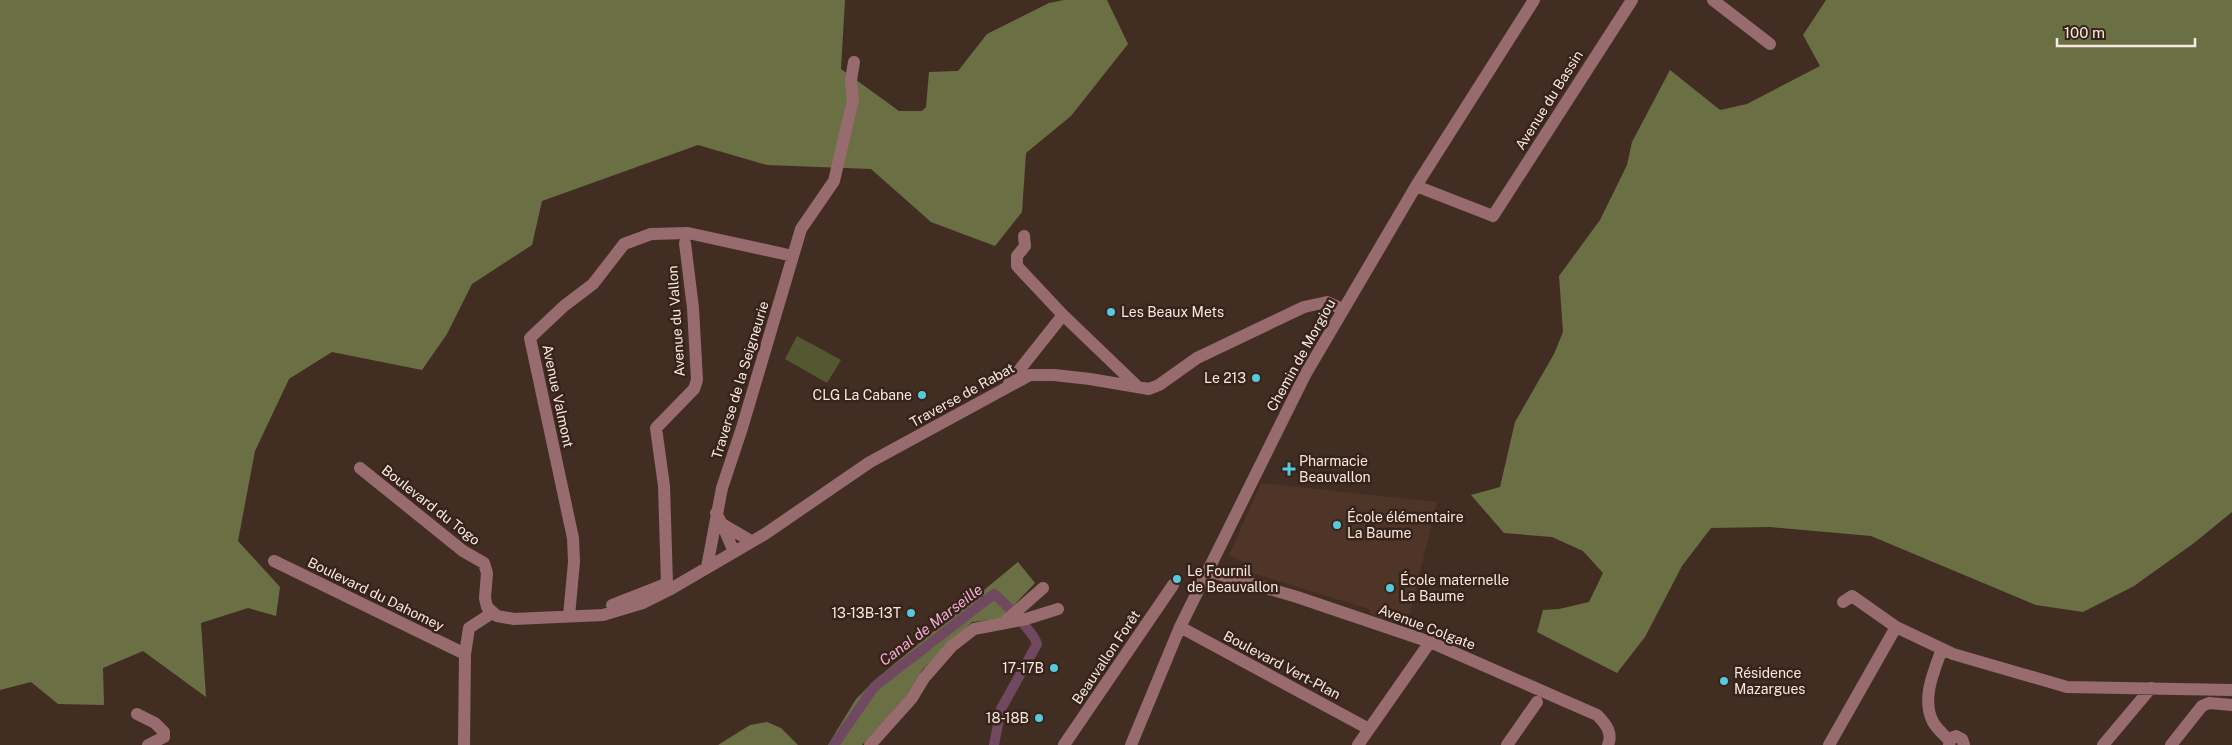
<svg xmlns="http://www.w3.org/2000/svg" width="2232" height="745" font-family="'Public Sans',sans-serif">
<rect width="100%" height="100%" fill="#422d23"/>
<path fill="#4f3527" d="M1261,483L1437,502L1407,626L1370,614L1369,609L1242,570L1244,563L1229,555Z"/>
<path fill="#545830" d="M797,336L841,360L827,383L785,359Z"/>
<path fill="#6b7044" d="M0,0H845L841,69L899,111H922L926,107L929,72L958,71L987,34L1049,3L1064,0H1107L1128,44L1071,116L1026,153L1022,212L995,246L931,222L871,169L767,165L698,145L542,201L532,245L472,284L447,334L422,370L332,352L289,379L255,451L238,541L280,587L276,616L248,608L201,623L206,697L143,651L103,668L104,705L58,704L31,682L0,690Z
M1826,0H2232V512L2194,543L2134,586L2083,612L2036,605L1871,536L1770,527L1711,528L1682,566L1645,637L1617,673L1537,632L1543,610L1559,609L1589,602L1603,573L1583,551L1552,537L1504,533L1471,495L1500,487L1515,422L1554,354L1563,332L1559,276L1600,220L1627,165L1632,142L1670,70L1720,110L1747,104L1820,66L1803,35Z
M1018,562L1035,583L1001,619L972,622L922,670L907,695L862,745H828L856,699L876,679Z
M767,722L781,728L798,745H718L750,725Z"/>
<g fill="none" stroke-linecap="round" stroke-linejoin="round">
<path stroke="#704860" stroke-width="10" d="M834,745L874,687L994,594C1003,601 1035,634 1037,644L1001,709L994,745"/>
<path stroke="#986c6e" stroke-width="12" d="M1713,0L1770,44
M1416,186L1493,216L1632,0
M1024,236L1025,246L1017,256V266L1063,315L1138,387
M1009,383L1063,315
M360,468L463,551L484,563L487,573L485,598L487,607L497,616L514,619L603,615L643,603L669,590L765,534L870,462L1030,375H1054L1090,379L1149,389L1159,385L1197,358L1304,307L1327,302L1342,309
M716,513L722,524L751,541
M722,524L734,552
M274,561L465,654
M707,567L722,488L742,428L801,229L834,181L853,100L851,80L854,62
M1208,571L1297,597L1430,642L1597,715C1606,724 1613,733 1608,745
M669,590L667,584L664,486L656,428L694,389L697,380L693,308L685,243
M1843,602L1852,596L1896,627L1953,654L2067,687L2232,690
M612,605L663,585
M569,616L574,562L573,538L530,338L564,306L593,284L624,244L651,234L688,233L793,256
M1002,624L1043,588
M1180,627L1369,729
M1942,649C1934,671 1921,699 1933,722C1937,729 1944,735 1949,740
M137,714L155,723L164,732V737L148,745
M464,745L465,654L469,628L492,613
M870,745L912,698L924,678L952,646L974,629L1026,619L1058,609
M1064,745L1173,585
M1131,745L1180,627L1305,375L1416,186L1534,0
M1358,745L1430,642
M1507,745L1537,702
M1829,745L1896,627
M1949,745L1951,738L1956,736L1962,739L1964,745
M2103,745L2151,688
M2171,745L2202,706L2209,703L2232,705"/>
</g>
<g fill="#55cadf" stroke="#372319" stroke-width="2">
<circle cx="1111" cy="312" r="5"/>
<circle cx="1256" cy="378" r="5"/>
<circle cx="922" cy="395" r="5"/>
<path d="M1286.5 461.5h5v5h5v5h-5v5h-5v-5h-5v-5h5z"/>
<circle cx="1337" cy="525" r="5"/>
<circle cx="1177" cy="579" r="5"/>
<circle cx="1390" cy="588" r="5"/>
<circle cx="911" cy="613" r="5"/>
<circle cx="1054" cy="668" r="5"/>
<circle cx="1724" cy="681" r="5"/>
<circle cx="1039" cy="718" r="5"/>
</g>
<g text-anchor="middle" stroke-width="5" stroke-linejoin="round" paint-order="stroke">
<g font-size="14" fill="#f7e9e2" stroke="#372319">
<text transform="translate(1549 100) rotate(-58)" y="5">Avenue du Bassin</text>
<text transform="translate(676 321) rotate(-94)" y="5">Avenue du Vallon</text>
<text transform="translate(1301 355) rotate(-61)" y="5">Chemin de Morgiou</text>
<text transform="translate(740 380) rotate(-73)" y="5">Traverse de la Seigneurie</text>
<text transform="translate(962 395) rotate(-29)" y="5">Traverse de Rabat</text>
<text transform="translate(558 396) rotate(78)" y="5">Avenue Valmont</text>
<text transform="translate(431 505) rotate(38)" y="5">Boulevard du Togo</text>
<text transform="translate(376 594) rotate(26)" y="5">Boulevard du Dahomey</text>
<text transform="translate(1427 627) rotate(21)" y="5">Avenue Colgate</text>
<text transform="translate(1106 657) rotate(-56)" y="5">Beauvallon Forêt</text>
<text transform="translate(1282 665) rotate(28)" y="5">Boulevard Vert-Plan</text>
</g>
<g font-size="14" fill="#f7e9e2" stroke="#372319" text-anchor="start">
<text x="1121" y="317">Les Beaux Mets</text>
<text x="1246" y="383" text-anchor="end">Le 213</text>
<text x="912" y="400" text-anchor="end">CLG La Cabane</text>
<text x="1299" y="466">Pharmacie<tspan x="1299" dy="16">Beauvallon</tspan></text>
<text x="1347" y="522">École élémentaire<tspan x="1347" dy="16">La Baume</tspan></text>
<text x="1187" y="576">Le Fournil<tspan x="1187" dy="16">de Beauvallon</tspan></text>
<text x="1400" y="585">École maternelle<tspan x="1400" dy="16">La Baume</tspan></text>
<text x="901" y="618" text-anchor="end">13-13B-13T</text>
<text x="1044" y="673" text-anchor="end">17-17B</text>
<text x="1734" y="678">Résidence<tspan x="1734" dy="16">Mazargues</tspan></text>
<text x="1029" y="723" text-anchor="end">18-18B</text>
</g>
<g font-size="15" font-style="italic" fill="#f4afd7" stroke="#372319">
<text transform="translate(931 625) rotate(-37)" y="5">Canal de Marseille</text>
</g>
</g>
<path d="M2057 38v8h138v-8" fill="none" stroke="#f7e9e2" stroke-width="2.5"/>
<text x="2064" y="38" font-size="15" fill="#f7e9e2" stroke="#372319" stroke-width="4" paint-order="stroke">100 m</text>
</svg>
